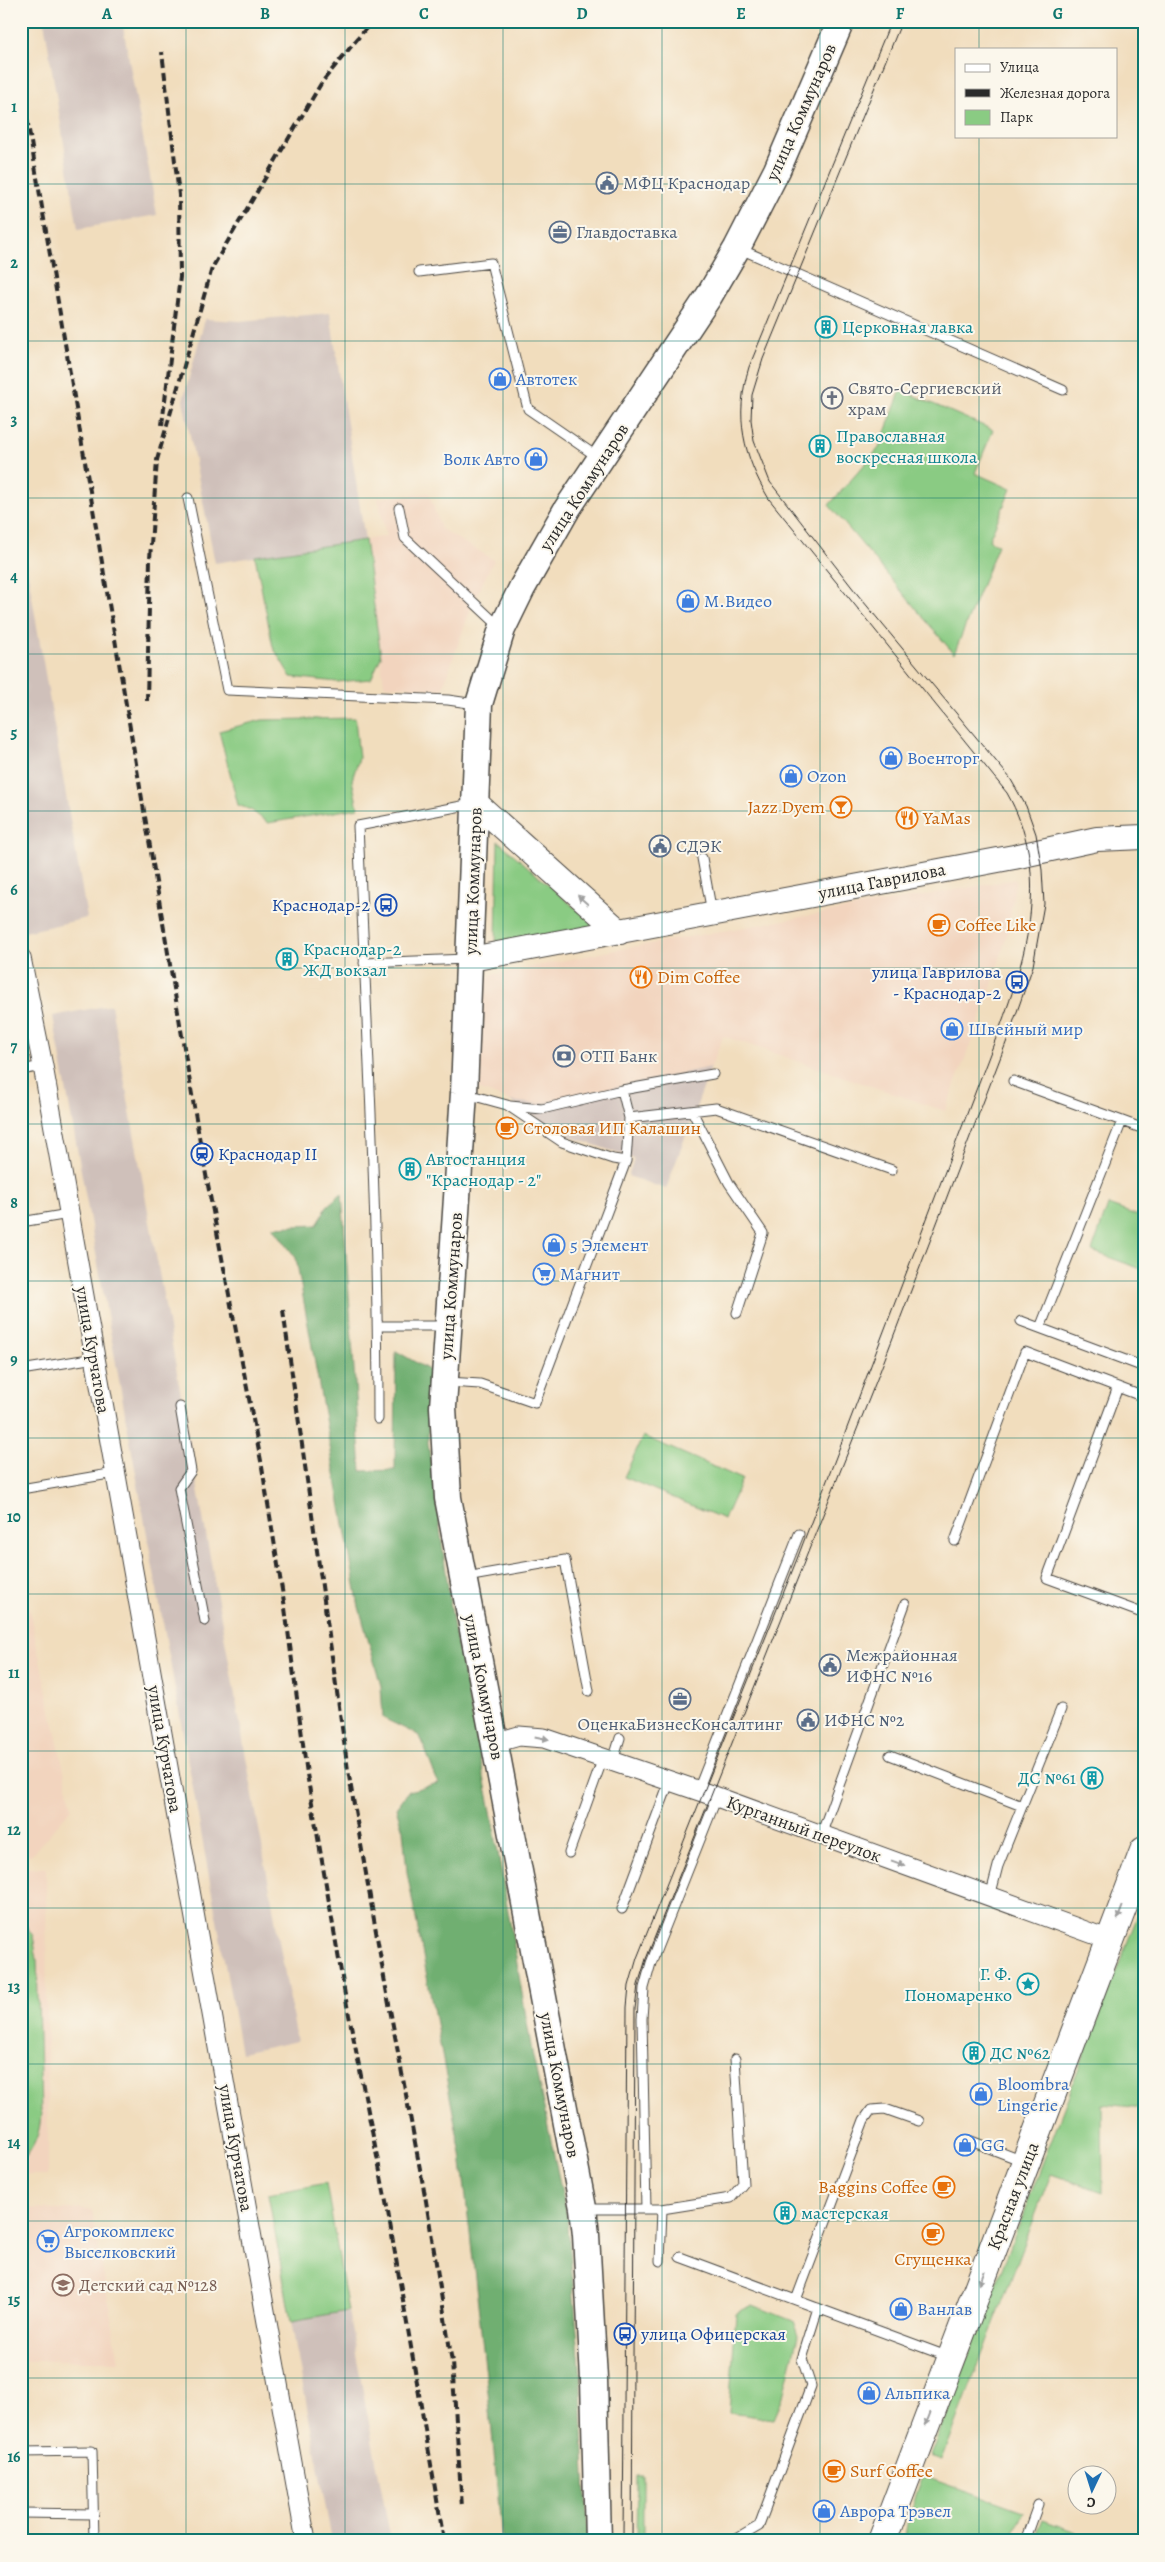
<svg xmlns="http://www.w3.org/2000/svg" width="1165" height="2562" font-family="Alegreya,serif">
<rect width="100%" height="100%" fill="#fbf7ec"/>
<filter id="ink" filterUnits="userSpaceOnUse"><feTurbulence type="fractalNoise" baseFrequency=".02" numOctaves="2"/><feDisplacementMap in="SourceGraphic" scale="10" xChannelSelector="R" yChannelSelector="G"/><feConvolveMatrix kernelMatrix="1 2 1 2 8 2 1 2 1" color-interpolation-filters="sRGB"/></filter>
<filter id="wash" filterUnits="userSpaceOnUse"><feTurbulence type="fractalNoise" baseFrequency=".0096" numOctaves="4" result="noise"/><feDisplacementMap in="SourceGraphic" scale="20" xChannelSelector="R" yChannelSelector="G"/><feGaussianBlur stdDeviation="1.12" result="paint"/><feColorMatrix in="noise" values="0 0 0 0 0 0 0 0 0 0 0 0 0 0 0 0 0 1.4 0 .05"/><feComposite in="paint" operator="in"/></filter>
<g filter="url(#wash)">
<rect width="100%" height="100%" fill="#f1ddbd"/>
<path fill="#f2d4be" d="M429,493L441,529L494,560L473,602L442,690L384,685L365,540L386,536L378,498Z
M1016,879L1007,935L990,992L945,1111L723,1036L711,1067L538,1104L510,1101L478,1089L482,982L491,975L616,950Z
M25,1590L72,1808L31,1855H21V1591Z
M21,1868H46L48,2175H24V2208L92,2210L119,2361H21Z"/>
<path fill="#cfc0ba" d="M44,21H122L157,215L78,229Z
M330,313L365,540L215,563L183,400L205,319L240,321Z
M21,533L87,918L21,933Z
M111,1005L297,2041L241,2053L53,1016Z
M711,1067L666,1189L628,1176L634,1159L561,1133L510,1101L538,1104Z
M348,2311L391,2541H332L291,2321Z"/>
<path fill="#8acb83" stroke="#5a7b57" d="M901,390L993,430L975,473L1011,489L989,540L998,545L954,654L829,505L879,448Z
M365,540L381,657L371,679L337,682L291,677L273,647L255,556Z
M355,718L359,758L352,780L358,808L268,823L251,810L238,805L219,731L262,720Z
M498,841L597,927L496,943Z
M1108,1205L1144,1218V1270L1092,1251Z
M643,1436L742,1479L724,1519L624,1477Z
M1144,1899V2108L1102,2104L1103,2192L1051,2174L942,2460L930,2456Z
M21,1918L33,1936L37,1959L41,2113C40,2133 35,2148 21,2162Z
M326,2183L348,2311L291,2321L268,2194Z
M753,2305L793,2321L798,2336L782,2400L774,2419L729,2413L736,2313Z
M637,2476H643V2541H636Z
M923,2476L1023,2512L1011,2541H904L908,2519Z
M1043,2520L1101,2541H1034Z"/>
<path fill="#6faf71" stroke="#4d6d4e" d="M342,1193L361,1471L395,1470L396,1351L429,1370L428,1443L454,1629L491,1811L532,2052L567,2216L580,2366L588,2541H502L490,2410L461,2154L407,1872L403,1830L396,1808L409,1791L438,1783L420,1736L383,1718L381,1686L359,1607L296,1258L273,1227L317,1225L327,1206Z"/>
</g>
<g filter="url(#ink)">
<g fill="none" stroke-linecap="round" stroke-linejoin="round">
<g stroke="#494641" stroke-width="11">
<path id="service" d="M740,249L1063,390
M419,272L491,263L528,409L599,458
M188,498L227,690L448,700L476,704
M399,508L405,538L501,628
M702,858L712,913
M364,963L467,959
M21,1070L43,1066
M1013,1081L1144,1129
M622,1090L629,1118L626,1161
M510,1106L542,1109L622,1090L713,1074
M692,1111L729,1183L763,1233L737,1313
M629,1118L716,1108L892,1170
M21,1222L69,1214
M1021,1321L1144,1367
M378,1326H445
M1040,1328L1122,1121
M21,1370L95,1358
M448,1382L480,1384L535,1403L626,1161L613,1159L562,1142L507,1105L467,1094
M1118,1387L1047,1578L1142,1613L1144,1608
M180,1407L191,1471L179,1488L205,1621
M378,1419C378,1221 367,1023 358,826L472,804
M21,1489L115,1473
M955,1541L1025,1352L1144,1397
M466,1577L565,1560L589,1691
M890,1755L1022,1806
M613,1761L620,1738
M698,1790L799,1534
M821,1835L905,1604
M569,1853L603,1758
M990,1897L998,1866L1061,1709
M622,1909L670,1780
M971,2141L1023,2161
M586,2209H662L660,2261
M646,2209L642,2019L644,1988L651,1963L717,1797
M662,2209L731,2198L743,2184L735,2059
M680,2257L949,2357
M796,2300L864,2120L871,2110L885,2109L919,2121
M21,2452L92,2451L94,2541
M21,2513L94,2514
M735,2540L759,2526L811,2386L802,2359L818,2308
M1025,2541L1038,2505"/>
</g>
<g stroke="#494641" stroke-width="21">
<path id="minor" d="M21,958L43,1066L306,2541
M494,1743L519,1736L544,1738L717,1797L1110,1940"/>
</g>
<g stroke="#494641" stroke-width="26">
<path id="tertiary" d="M476,803L620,932
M471,959L1014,857L1097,839L1144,837"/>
</g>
<g stroke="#494641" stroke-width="29">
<path id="secondary" d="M598,2541L594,2379L586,2235L583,2208L448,1498L443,1407L464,1093L479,704L502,629L522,588L567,509L709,296L737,248L777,170L841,21"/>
</g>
<g stroke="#494641" stroke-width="30">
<path id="primary" d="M882,2541L1144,1851"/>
</g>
<use href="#service" stroke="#fff" stroke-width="9"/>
<use href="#minor" stroke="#fff" stroke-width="19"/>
<use href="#tertiary" stroke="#fff" stroke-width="24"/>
<use href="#secondary" stroke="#fff" stroke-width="26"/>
<use href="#primary" stroke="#fff" stroke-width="28"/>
<path stroke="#2b2b2b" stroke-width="1" d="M623,2541L627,2007L629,1986L637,1958L797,1559L999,1030C1028,953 1051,871 1007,793L769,499C743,455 734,417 749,367L891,21
M632,2541L635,2009L638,1985L646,1959L879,1374L1006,1043L1033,966L1044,904L1042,870L1036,834L1026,806L1010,778L858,595L770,482L754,441L751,420L752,395L763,359L902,21"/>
<path stroke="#2b2b2b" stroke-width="4" stroke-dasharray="8 4" stroke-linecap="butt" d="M21,83L202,1154L261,1461L285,1608L307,1774L345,1995L388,2212L444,2541
M162,425L180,277L179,195L162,52
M147,701L150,559L157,460L212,268L322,82L372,21
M283,1310L348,1770L385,1983L426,2201L452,2362L462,2507"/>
</g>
<defs><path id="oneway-solid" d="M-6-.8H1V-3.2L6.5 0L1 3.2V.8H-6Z" transform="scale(1.25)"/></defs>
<g fill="#a0a0a0">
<use href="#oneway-solid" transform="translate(583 900) rotate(-138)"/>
<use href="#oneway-solid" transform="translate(542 1738) rotate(11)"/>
<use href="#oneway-solid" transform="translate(898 1863) rotate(20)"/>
<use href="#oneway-solid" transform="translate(1120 1913) rotate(111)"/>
<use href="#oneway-solid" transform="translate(982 2278) rotate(111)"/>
<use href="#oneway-solid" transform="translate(928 2419) rotate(111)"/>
</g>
</g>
<path fill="none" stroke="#0f766e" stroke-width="1" stroke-opacity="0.55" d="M186,21V2541M345,21V2541M503,21V2541M662,21V2541M820,21V2541M979,21V49M979,136V2541M21,184H1144M21,341H1144M21,498H1144M21,654H1144M21,811H1144M21,968H1144M21,1124H1144M21,1281H1144M21,1438H1144M21,1594H1144M21,1751H1144M21,1908H1144M21,2064H1144M21,2221H1144M21,2378H1144"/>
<defs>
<g id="civic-ring" transform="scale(1.125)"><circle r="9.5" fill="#fbf7ec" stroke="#5c6f8a" stroke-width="1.5"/><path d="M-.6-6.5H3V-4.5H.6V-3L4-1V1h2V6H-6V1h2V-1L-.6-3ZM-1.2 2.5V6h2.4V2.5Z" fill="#5c6f8a"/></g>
<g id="office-ring" transform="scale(1.125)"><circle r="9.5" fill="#fbf7ec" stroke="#5c6f8a" stroke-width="1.5"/><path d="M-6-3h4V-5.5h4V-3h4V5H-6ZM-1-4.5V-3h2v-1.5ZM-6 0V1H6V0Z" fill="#5c6f8a"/></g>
<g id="building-ring" transform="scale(1.125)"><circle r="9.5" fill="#fbf7ec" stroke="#0f9aa8" stroke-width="1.5"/><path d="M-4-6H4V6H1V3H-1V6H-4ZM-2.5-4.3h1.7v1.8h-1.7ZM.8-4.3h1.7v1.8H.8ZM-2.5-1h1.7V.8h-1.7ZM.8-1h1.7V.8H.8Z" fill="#0f9aa8"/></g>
<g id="shop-ring" transform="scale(1.125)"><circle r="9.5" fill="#fbf7ec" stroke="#3f7fe0" stroke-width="1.5"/><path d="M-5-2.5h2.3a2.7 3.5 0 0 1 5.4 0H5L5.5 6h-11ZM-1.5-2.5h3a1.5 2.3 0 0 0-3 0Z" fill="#3f7fe0"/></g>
<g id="church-ring" transform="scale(1.125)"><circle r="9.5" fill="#fbf7ec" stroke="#6b7280" stroke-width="1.5"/><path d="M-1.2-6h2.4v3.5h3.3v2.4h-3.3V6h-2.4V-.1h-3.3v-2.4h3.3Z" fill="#6b7280"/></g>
<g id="bar-ring" transform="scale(1.125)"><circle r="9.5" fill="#fbf7ec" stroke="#e8710a" stroke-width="1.5"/><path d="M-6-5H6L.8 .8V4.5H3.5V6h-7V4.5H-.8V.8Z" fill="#e8710a"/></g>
<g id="restaurant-ring" transform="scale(1.125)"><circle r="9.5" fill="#fbf7ec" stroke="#e8710a" stroke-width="1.5"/><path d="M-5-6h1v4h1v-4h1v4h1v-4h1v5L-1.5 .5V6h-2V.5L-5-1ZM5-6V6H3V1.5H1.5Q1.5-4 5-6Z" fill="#e8710a"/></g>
<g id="bus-ring" transform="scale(1.125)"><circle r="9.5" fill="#fbf7ec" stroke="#1a4fb4" stroke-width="1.5"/><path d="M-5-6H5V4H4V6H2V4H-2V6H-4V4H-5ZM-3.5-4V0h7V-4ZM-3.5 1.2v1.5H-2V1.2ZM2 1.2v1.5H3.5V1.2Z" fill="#1a4fb4"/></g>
<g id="cafe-ring" transform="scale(1.125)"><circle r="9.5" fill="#fbf7ec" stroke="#e8710a" stroke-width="1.5"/><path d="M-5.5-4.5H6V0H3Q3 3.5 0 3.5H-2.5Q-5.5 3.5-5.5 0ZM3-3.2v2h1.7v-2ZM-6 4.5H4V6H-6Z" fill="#e8710a"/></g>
<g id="bank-ring" transform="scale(1.125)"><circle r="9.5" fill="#fbf7ec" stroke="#5c6f8a" stroke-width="1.5"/><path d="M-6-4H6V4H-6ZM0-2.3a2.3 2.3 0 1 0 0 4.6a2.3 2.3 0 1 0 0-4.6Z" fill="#5c6f8a"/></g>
<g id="station-ring" transform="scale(1.125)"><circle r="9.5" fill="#fbf7ec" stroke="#1a4fb4" stroke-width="1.5"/><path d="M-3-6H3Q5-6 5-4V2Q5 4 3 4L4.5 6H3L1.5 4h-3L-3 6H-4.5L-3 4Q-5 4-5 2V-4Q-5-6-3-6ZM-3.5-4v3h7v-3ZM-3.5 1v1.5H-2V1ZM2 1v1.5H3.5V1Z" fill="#1a4fb4"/></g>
<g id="supermarket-ring" transform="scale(1.125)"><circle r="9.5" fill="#fbf7ec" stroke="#3f7fe0" stroke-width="1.5"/><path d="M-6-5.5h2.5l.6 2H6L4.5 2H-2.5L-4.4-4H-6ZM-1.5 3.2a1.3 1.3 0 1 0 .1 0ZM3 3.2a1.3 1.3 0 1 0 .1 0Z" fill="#3f7fe0"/></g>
<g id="sight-ring" transform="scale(1.125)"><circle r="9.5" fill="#fbf7ec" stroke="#0f9aa8" stroke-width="1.5"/><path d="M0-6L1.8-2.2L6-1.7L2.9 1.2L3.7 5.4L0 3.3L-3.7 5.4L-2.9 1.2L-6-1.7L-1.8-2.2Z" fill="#0f9aa8"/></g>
<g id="school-ring" transform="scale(1.125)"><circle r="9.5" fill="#fbf7ec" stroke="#8d6e63" stroke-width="1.5"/><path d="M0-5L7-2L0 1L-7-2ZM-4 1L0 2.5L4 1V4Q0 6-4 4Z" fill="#8d6e63"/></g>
</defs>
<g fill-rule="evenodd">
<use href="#civic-ring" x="607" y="183"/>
<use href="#office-ring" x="560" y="232"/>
<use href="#building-ring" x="826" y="327"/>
<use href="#shop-ring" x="500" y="379"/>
<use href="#church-ring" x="832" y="398"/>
<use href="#building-ring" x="820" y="446"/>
<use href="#shop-ring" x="536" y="459"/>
<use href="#shop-ring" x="688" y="601"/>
<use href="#shop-ring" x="891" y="758"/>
<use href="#shop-ring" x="791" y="776"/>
<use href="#bar-ring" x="841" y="807"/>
<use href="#restaurant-ring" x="907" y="818"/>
<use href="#civic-ring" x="660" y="846"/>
<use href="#bus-ring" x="386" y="905"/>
<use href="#cafe-ring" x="939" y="925"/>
<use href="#building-ring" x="287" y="959"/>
<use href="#restaurant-ring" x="641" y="977"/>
<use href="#bus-ring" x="1017" y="982"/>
<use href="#shop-ring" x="952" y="1029"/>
<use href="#bank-ring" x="564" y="1056"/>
<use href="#cafe-ring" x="507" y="1128"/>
<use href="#station-ring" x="202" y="1154"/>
<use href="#building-ring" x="410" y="1169"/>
<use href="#shop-ring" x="554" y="1245"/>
<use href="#supermarket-ring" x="544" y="1274"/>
<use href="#civic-ring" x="830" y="1665"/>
<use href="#office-ring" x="680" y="1699"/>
<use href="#civic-ring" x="808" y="1720"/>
<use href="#building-ring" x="1092" y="1778"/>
<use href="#sight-ring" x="1028" y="1984"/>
<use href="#building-ring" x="974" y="2053"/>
<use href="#shop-ring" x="981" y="2094"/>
<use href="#shop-ring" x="965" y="2145"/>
<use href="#cafe-ring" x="944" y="2187"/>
<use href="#building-ring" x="785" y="2213"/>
<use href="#cafe-ring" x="933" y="2234"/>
<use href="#supermarket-ring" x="48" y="2241"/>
<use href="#school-ring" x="63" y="2285"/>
<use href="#shop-ring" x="901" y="2309"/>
<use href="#bus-ring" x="625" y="2334"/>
<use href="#shop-ring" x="869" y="2393"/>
<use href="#cafe-ring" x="834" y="2471"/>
<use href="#shop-ring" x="824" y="2511"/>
</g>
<g text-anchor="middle" stroke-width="4" stroke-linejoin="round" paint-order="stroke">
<g font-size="18" fill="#2b2b2b" stroke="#fbf7ec">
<text transform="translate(801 112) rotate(-66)" y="6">улица Коммунаров</text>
<text transform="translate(584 487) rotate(-57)" y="6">улица Коммунаров</text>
<text transform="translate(473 881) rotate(-88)" y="6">улица Коммунаров</text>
<text transform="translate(882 881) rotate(-11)" y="6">улица Гаврилова</text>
<text transform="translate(451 1286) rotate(-86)" y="6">улица Коммунаров</text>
<text transform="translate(93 1350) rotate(80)" y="6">улица Курчатова</text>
<text transform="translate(484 1687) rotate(79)" y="6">улица Коммунаров</text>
<text transform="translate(165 1749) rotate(80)" y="6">улица Курчатова</text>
<text transform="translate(804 1829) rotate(20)" y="6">Курганный переулок</text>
<text transform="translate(560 2085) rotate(79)" y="6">улица Коммунаров</text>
<text transform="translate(236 2148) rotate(80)" y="6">улица Курчатова</text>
<text transform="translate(1013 2196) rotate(-69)" y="6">Красная улица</text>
</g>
<g font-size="18" fill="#4e5e75" stroke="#fbf7ec" text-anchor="start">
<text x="623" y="189">МФЦ Краснодар</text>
<text x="576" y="238">Главдоставка</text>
<text x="676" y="852">СДЭК</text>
<text x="580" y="1062">ОТП Банк</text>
<text x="846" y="1661">Межрайонная<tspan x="846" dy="21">ИФНС №16</tspan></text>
<text x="824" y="1726">ИФНС №2</text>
<text x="680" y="1730" text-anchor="middle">ОценкаБизнесКонсалтинг</text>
</g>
<g font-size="18" fill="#0d838f" stroke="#fbf7ec" text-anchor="start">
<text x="842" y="333">Церковная лавка</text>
<text x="836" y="442">Православная<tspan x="836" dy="21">воскресная школа</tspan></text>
<text x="303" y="955">Краснодар-2<tspan x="303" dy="21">ЖД вокзал</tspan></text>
<text x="426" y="1165">Автостанция<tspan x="426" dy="21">"Краснодар - 2"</tspan></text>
<text x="1076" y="1784" text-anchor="end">ДС №61</text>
<text x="1012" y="1980" text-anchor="end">Г. Ф.<tspan x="1012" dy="21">Пономаренко</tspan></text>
<text x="990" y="2059">ДС №62</text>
<text x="801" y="2219">мастерская</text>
</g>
<g font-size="18" fill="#366cbe" stroke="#fbf7ec" text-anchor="start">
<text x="516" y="385">Автотек</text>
<text x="520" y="465" text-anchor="end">Волк Авто</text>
<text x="704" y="607">М.Видео</text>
<text x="907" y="764">Военторг</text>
<text x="807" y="782">Ozon</text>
<text x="968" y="1035">Швейный мир</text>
<text x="570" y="1251">5 Элемент</text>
<text x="560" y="1280">Магнит</text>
<text x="997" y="2090">Bloombra<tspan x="997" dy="21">Lingerie</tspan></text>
<text x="981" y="2151">GG</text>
<text x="64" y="2237">Агрокомплекс<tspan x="64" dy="21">Выселковский</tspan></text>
<text x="917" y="2315">Ванлав</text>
<text x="885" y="2399">Альпика</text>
<text x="840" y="2517">Аврора Трэвел</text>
</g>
<g font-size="18" fill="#5b616d" stroke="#fbf7ec" text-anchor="start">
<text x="848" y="394">Свято-Сергиевский<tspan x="848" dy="21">храм</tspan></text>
</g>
<g font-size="18" fill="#c56008" stroke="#fbf7ec" text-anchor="start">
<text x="825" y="813" text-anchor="end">Jazz Dyem</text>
<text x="923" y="824">YaMas</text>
<text x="955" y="931">Coffee Like</text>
<text x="657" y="983">Dim Coffee</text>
<text x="523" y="1134">Столовая ИП Калашин</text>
<text x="928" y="2193" text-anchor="end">Baggins Coffee</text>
<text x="933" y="2265" text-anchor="middle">Сгущенка</text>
<text x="850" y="2477">Surf Coffee</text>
</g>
<g font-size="18" fill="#164399" stroke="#fbf7ec" text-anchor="end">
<text x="370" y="911">Краснодар-2</text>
<text x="1001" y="978">улица Гаврилова<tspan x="1001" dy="21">- Краснодар-2</tspan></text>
<text x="218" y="1160" text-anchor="start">Краснодар II</text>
<text x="641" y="2340" text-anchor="start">улица Офицерская</text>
</g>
<g font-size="18" fill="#785e54" stroke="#fbf7ec" text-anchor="start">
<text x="79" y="2291">Детский сад №128</text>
</g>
</g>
<rect width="1165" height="2562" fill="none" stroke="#fbf7ec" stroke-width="55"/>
<rect x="955" y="48" width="162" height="90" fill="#fbf7ec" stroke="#a8a59f"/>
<rect x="965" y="64" width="25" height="8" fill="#ffffff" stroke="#a8a59f"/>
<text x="1000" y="72" font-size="15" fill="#2b2b2b">Улица</text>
<rect x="965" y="89" width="25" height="8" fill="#2b2b2b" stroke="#a8a59f"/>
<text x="1000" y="98" font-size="15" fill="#2b2b2b">Железная дорога</text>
<rect x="965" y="110" width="25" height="15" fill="#8acb83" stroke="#a8a59f"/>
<text x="1000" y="122" font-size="15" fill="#2b2b2b">Парк</text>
<g transform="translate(1092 2490) rotate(184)"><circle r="24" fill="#fbf7ec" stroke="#a8a59f"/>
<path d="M0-4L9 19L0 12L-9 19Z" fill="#1f6fb2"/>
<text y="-8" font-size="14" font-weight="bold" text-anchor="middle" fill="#2b2b2b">С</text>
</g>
<rect x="28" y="28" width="1110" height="2506" fill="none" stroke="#0f766e" stroke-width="2"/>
<g font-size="16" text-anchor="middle" font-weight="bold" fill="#0f766e">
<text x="107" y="19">A</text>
<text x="265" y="19">B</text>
<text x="424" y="19">C</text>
<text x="582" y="19">D</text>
<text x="741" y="19">E</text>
<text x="900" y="19">F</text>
<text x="1058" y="19">G</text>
<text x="14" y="112">1</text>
<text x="14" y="268">2</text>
<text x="14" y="425">3</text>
<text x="14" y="582">4</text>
<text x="14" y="738">5</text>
<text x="14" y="895">6</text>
<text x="14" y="1052">7</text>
<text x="14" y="1208">8</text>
<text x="14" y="1365">9</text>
<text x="14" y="1522">10</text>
<text x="14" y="1678">11</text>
<text x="14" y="1835">12</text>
<text x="14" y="1992">13</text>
<text x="14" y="2148">14</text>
<text x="14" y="2305">15</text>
<text x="14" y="2462">16</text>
</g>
</svg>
